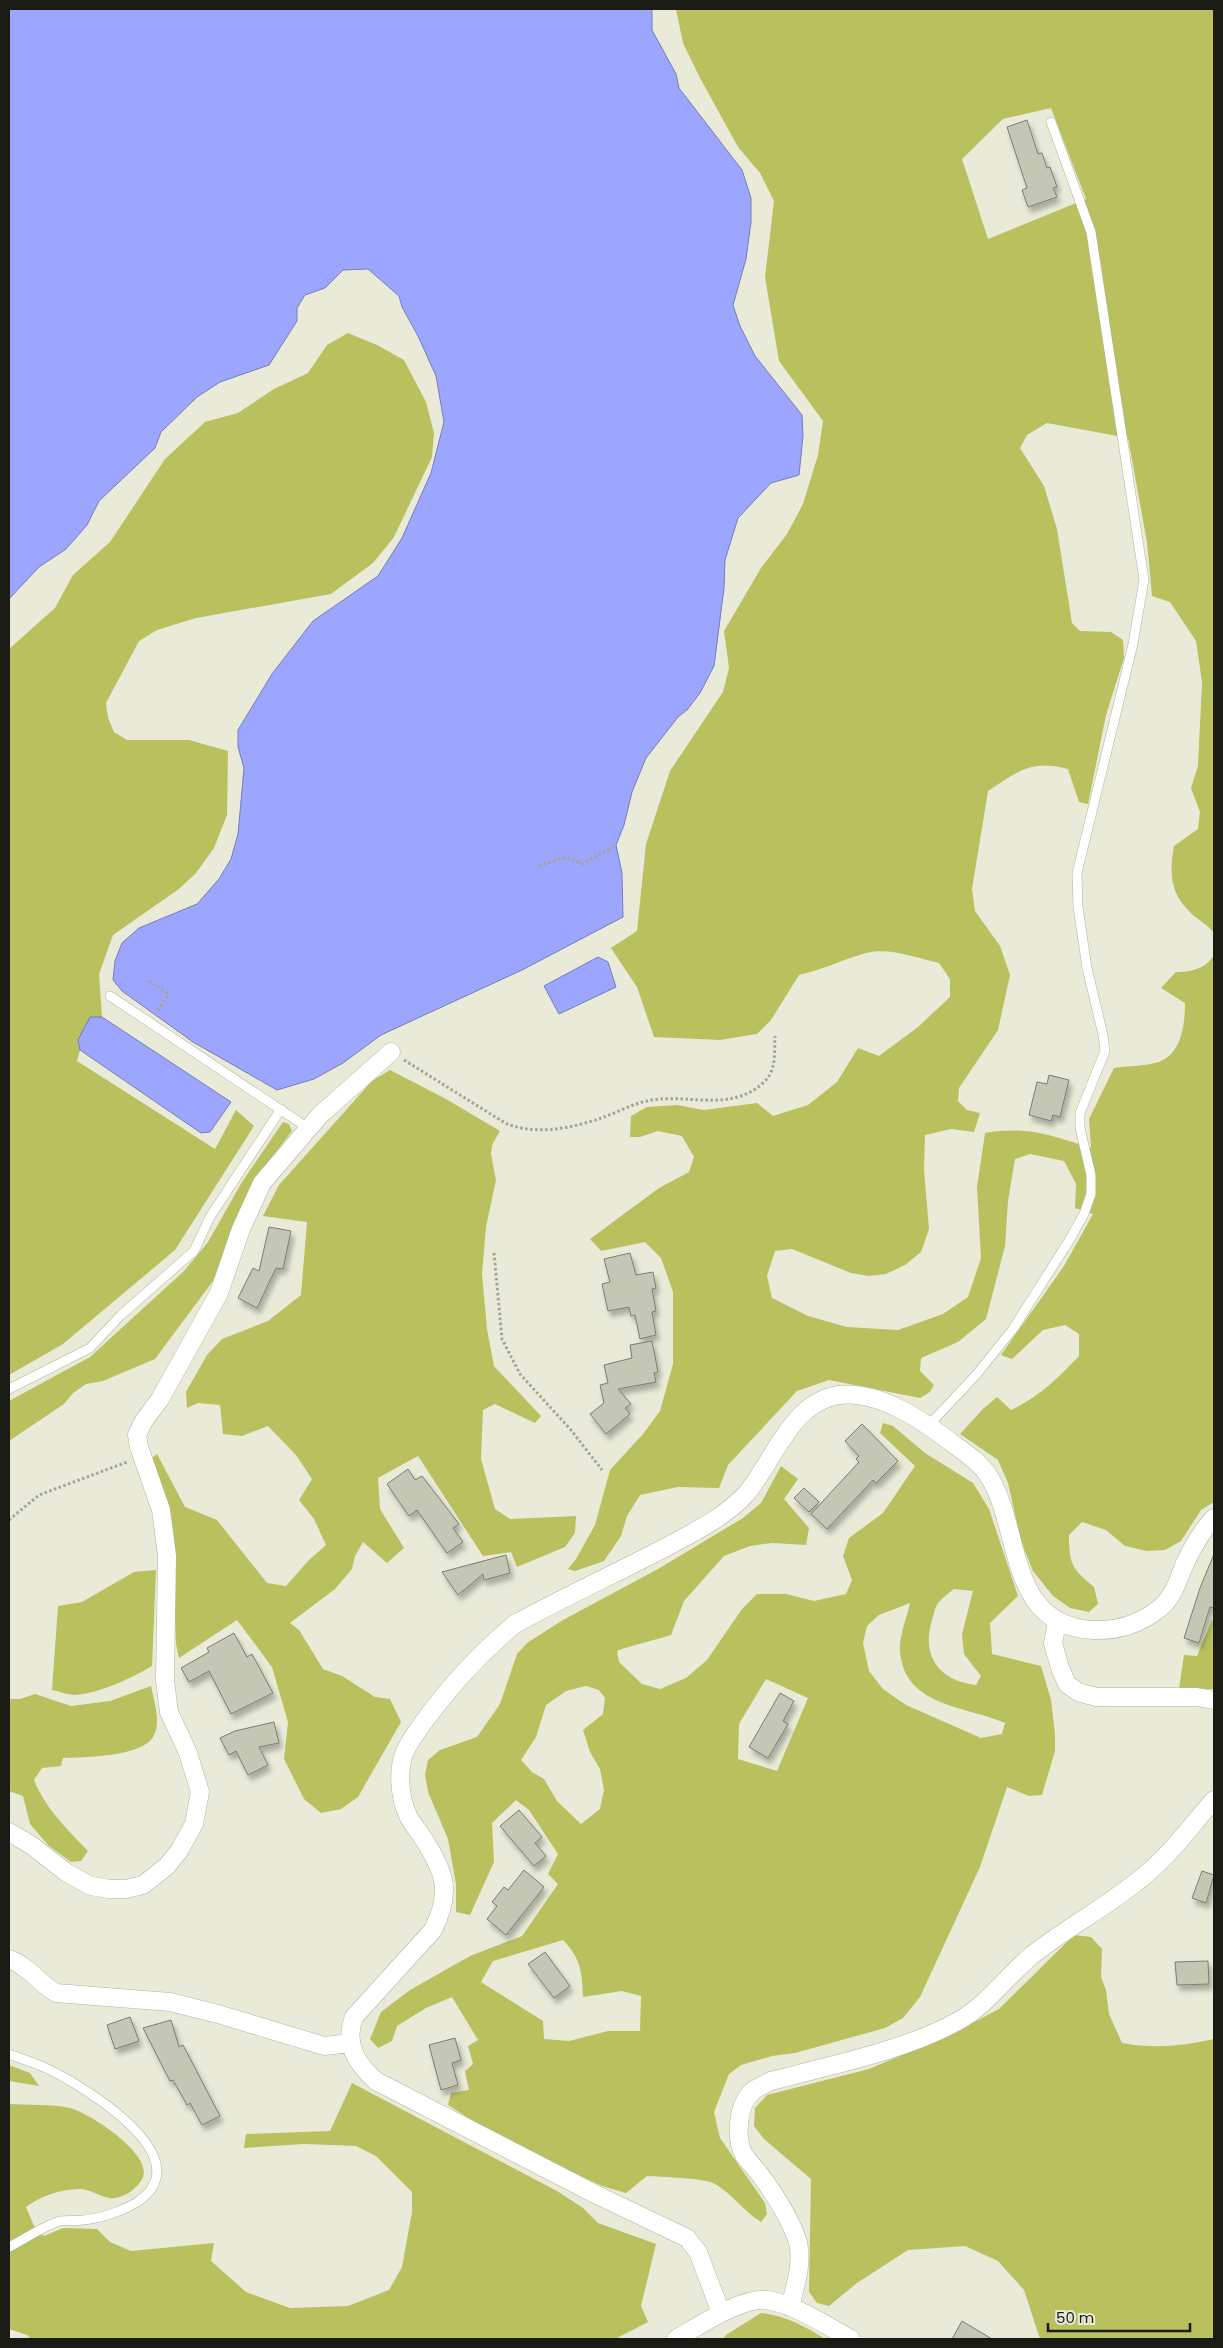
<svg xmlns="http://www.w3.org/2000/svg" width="1223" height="2348" font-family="Poppins,sans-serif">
<defs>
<filter id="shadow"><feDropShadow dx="3" dy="5.5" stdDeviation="2.5" flood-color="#0004"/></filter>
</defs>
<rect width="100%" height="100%" fill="#e9ebd8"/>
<path fill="#b9c05e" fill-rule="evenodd" d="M676,9H1214V933C1209,926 1200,921 1193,915C1170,895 1169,874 1174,846L1198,829L1200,812L1191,788L1198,766L1202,682L1196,641L1170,602L1152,596L1147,542L1128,438L1047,423L1027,435L1020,448L1044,486L1057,529L1072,623L1080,631L1111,632L1123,640L1124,658L1106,715L1088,804L1079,802L1068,769C1031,759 1017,772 988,791L972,889L975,911L1000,946L1010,975L998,1030L959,1088L958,1101L967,1110L980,1113L974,1132L951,1129L925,1135L924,1170L929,1229L921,1252L905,1265L886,1274L869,1276L851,1273L792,1249L775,1251L767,1276L772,1298L808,1316L847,1327L898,1330L943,1314L968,1297L981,1258L977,1187L985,1133C1030,1126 1049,1135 1091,1148L1089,1119L1114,1068C1126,1066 1150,1066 1161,1061C1182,1052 1185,1023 1185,1003L1161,988L1176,972C1192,972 1205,969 1214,955V1502L1201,1510L1181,1541L1165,1550L1147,1551L1125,1546L1106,1530L1082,1522L1069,1535C1069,1564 1072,1569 1094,1587L1098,1604L1089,1612L1070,1608L1053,1596L1033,1571L1021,1541L1008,1483L998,1460L960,1434L983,1409L997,1397L1011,1410C1039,1397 1058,1378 1079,1356V1334L1065,1325L1043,1330L1012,1359L1001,1355L1064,1266L1093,1214L1075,1208L1076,1184L1064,1161L1030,1154L1015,1159L1008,1201L1005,1246L986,1319L958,1342L921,1358L920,1371L934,1385L930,1392L920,1398L829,1380L797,1391L728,1465L719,1488L678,1487L640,1495L627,1516L621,1536L604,1561L575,1571L568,1569L576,1559L595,1525L610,1470L643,1434L660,1411L673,1364V1292L661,1258L645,1242L601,1251L590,1239L659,1188L689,1172L694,1157L682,1136L658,1131L640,1137H630L631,1116L647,1107L677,1105L704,1110L757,1103L773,1116L808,1105L837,1082L858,1048L879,1056L918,1027L950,997V979L939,963C917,958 889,947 866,953C844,959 822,970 799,975L771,1020L757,1034L720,1040L654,1037L637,987L611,948L637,931L646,844L670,771L723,692L729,668L724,631L761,568L787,534L803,504L818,455L823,421L779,361L765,277L774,201L760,173L738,147L700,78L683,43ZM1051,108L1086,199L988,239L962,159L1003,119Z
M348,333L377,345L404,360L426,402L434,433L432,457L394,537L373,563L331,594L196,618L157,630L139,641L106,703L108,718L114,732L127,740H189L228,751L227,815L214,848L196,873L179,889L113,935L99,974L102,1017L90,1018L78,1040L80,1050L77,1061L215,1149L236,1110L254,1126L175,1250L63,1344L9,1375V649L55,608L73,575L110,542L165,459L205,422L238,413L274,389L308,373L327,345Z
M390,1070L446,1099L500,1131L492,1145L491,1154L496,1180L486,1227L482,1274L487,1329L494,1366L541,1416L535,1423L495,1404L483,1410L481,1459L495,1509L510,1519L576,1516L575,1533L565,1547L517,1567L511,1552L483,1556L418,1456L378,1478L380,1509L404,1548L387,1563L363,1542L355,1556L352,1569L335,1589L290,1623L299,1630L323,1669L342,1676L375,1697L390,1699L401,1722L358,1797L341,1809L321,1813L304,1799L284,1759L288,1722L272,1667L237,1620L179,1658L176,1644L172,1526L150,1460L157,1454L185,1507L217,1520L267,1583L286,1586L308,1561L326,1545L314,1519L299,1500L312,1479L296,1455L268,1426L242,1436L223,1434L220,1405L198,1403L187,1408L186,1392L207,1355L222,1339L268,1321L301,1295L307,1222L263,1216L279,1185L372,1081Z
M283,1122L289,1124L292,1131L260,1173L240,1209L213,1281L155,1359L103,1381L86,1384L73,1393L64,1404L9,1441V1401L90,1357L184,1271L208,1242L242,1182Z
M883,1423L893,1426L925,1453L973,1483L989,1509L1018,1596L990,1623L992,1654L1041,1666L1051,1700L1055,1734V1751L1042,1795L1029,1796L1007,1787L980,1867L920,1997L903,2018L885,2028L795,2053L772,2056L741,2065L729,2074L714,2112L720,2138L765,2203L767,2214L761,2222C743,2211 732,2193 713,2183C702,2178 661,2177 647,2176L626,2193L602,2186L501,2139L448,2105L451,2093L469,2090L465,2071L473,2064L468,2046L478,2040L452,1997L426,2008L397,2026L392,2041L378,2048L370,2039L381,2012L410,1990L470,1956L522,1936L558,1884L548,1874L558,1854L529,1810L516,1800L492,1823L494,1862L470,1915L456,1912V1884L448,1839L428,1792L425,1774L428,1760L440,1750L477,1737L500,1704L517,1654L527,1643L563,1620L658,1569L743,1518L761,1503L781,1466L798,1479L784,1499L809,1528L806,1545L772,1543L750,1546L724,1556L684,1601L671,1635C653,1641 635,1644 617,1651L619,1662L642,1684L660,1689L686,1678L707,1660L742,1609L757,1594H786L814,1601L846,1594L852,1580L843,1556L849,1538L883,1513L915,1466L880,1433ZM954,1589L973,1591L962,1634L964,1654L981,1676L976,1685C939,1681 921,1656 932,1620C934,1614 935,1606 939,1602C943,1597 949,1593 954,1589ZM910,1603C907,1618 899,1635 900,1652C905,1707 966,1706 1005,1723L1002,1734L981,1738L906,1705L883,1689L869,1671L863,1643L867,1626L879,1615ZM766,1679L808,1698L777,1771L738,1759L739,1724ZM586,1686L599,1690L605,1698L603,1714L583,1730L590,1752L600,1769L604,1790L600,1809L581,1824L557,1801L544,1779L532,1772L521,1760L536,1737L546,1705L566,1691ZM563,1940C581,1959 582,1971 583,1997L622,1991L641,1996L640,2031H608L569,2041L544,2039L543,2021L481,1982L493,1961Z
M156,1570L152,1666C130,1679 100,1693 75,1695C68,1695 59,1691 52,1690L58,1606L82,1602L134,1572Z
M1212,1620L1214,1621V1689H1179L1184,1655L1197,1656Z
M151,1686C154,1701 161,1721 154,1735C145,1757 84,1757 63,1758L61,1766L42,1768L34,1780C45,1808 67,1829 88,1851L81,1861L71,1862L49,1846L30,1824L23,1796L9,1791V1699H20L35,1694L71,1706L110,1701Z
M1074,1935L1091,1937L1102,1949L1101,1977L1106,1990L1109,2014L1122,2043C1155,2049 1182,2046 1214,2039V2339H1040L1024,2290L998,2261L965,2246L908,2250L857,2283L829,2306L817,2303L809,2292L811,2179L764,2139L754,2126L755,2108L767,2095L869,2069L952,2034L999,2009Z
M9,2065L30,2073L39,2086L9,2081Z
M352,2083L557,2191L583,2208L598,2223L656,2244L641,2306L648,2322L615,2339H31L27,2335L9,2329V2104C27,2105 53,2104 70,2108C89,2113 152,2153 143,2177C138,2189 121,2200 109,2198C99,2196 89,2189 80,2189C58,2190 43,2195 26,2207L34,2226L44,2236L63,2228L97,2229L110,2242L131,2251L214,2243L211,2261L246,2292L290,2308L348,2306L389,2290L402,2267L412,2212V2192L376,2156L356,2146L304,2144L244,2148L246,2134L330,2131Z
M761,2313C786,2316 804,2326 825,2339H723L726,2335Z"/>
<path fill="#9ca6fe" stroke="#757cb8" d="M9,9H652V30L676,74L679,88L742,170L751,198V222L746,259L733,305L740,326L755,356L802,415L803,436L799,475L771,483L738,518L725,560L724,588L714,666L700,693L687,710L678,717L646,758L632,792L624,825L616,845L622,873L623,917L522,970L381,1035L343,1063L314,1079L277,1090L193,1042L122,991L113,980L115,961L122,943L139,928L197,904L219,879L231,859L238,834L244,768L238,747V730L272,674L313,621L378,576L402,538L431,473L444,422L436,376L418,336L402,307L399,296L368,269L343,270L325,288L305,295L297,308V321L269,365L220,382L197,397L161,432L155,448L99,501L87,525L66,549L39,567L9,599Z
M598,957L608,962L616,987L559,1014L544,986Z
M90,1017H102L231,1102L210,1132L201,1133L80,1050L78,1040Z"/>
<path fill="#c5c7b5" stroke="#7c7d6d" filter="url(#shadow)" d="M1027,120L1038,154L1042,153L1047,168L1050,167L1057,187L1053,188L1057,197L1028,207L1022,190L1027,188L1007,127Z
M1049,1075L1069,1080L1060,1117L1053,1115L1051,1121L1029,1115L1037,1082L1047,1084Z
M269,1227L291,1231L283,1269L276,1268L257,1308L238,1298L253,1268L259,1271Z
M630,1253L636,1275L653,1272L656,1288L652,1289L656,1311L652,1312L656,1335L640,1339L635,1315L631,1316L629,1307L608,1311L602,1284L610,1282L604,1259Z
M652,1341L658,1372L654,1373L656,1382L618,1389L631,1404L625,1408L630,1414L606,1434L590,1414L604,1403L600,1385L608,1383L604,1365L632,1358L630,1345Z
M862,1424L898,1461L876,1483L873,1480L827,1529L811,1514L859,1462L856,1459L859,1456L845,1441Z
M408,1469L415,1480L422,1476L459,1524L453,1528L463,1542L447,1553L417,1510L409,1516L387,1484Z
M804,1488L819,1502L809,1512L794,1498Z
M1214,1554V1608L1210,1607L1199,1643L1184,1638L1200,1588Z
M506,1555L510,1573L484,1580L483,1574L458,1595L442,1572Z
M234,1633L247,1657L252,1654L273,1693L231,1714L209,1671L189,1682L181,1668L209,1652L207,1648Z
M780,1693L794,1701L783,1721L788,1724L768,1758L749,1747Z
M274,1722L279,1743L259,1747L268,1765L248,1775L236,1751L229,1755L220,1738L235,1731Z
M519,1810L542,1837L535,1843L546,1856L534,1866L500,1826Z
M524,1870L544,1887L506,1935L487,1919L497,1906L492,1902L504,1887L508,1890Z
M1202,1871L1214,1875L1206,1903L1192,1898Z
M545,1952L570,1986L554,1998L528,1964Z
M1208,1961L1209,1984L1177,1985L1175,1962Z
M130,2017L139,2041L115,2049L107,2025Z
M171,2020L179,2047L183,2045L220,2116L202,2125L190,2103L187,2105L173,2080L170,2081L143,2028Z
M455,2038L461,2060L452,2063L458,2085L441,2090L429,2045Z
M962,2321L992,2339H952Z"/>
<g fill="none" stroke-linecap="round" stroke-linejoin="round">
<g stroke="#b1b3a1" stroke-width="10">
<path id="service" d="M110,996L308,1128
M9,1389L90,1348L121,1315L194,1251L210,1217L281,1109
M929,1425L976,1375L1013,1329L1070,1239L1084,1214L1091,1194V1175L1080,1128V1113L1105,1051L1103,1035L1087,968L1078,907L1077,873L1133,644L1144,580L1091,232L1051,122
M9,2054C22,2059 35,2063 48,2069C83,2086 200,2156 140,2200C127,2210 98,2219 83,2220C75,2221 67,2220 60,2221C43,2226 25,2239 9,2247"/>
</g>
<g stroke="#b1b3a1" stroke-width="19">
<path id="minor" d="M1057,1622L1053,1643L1060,1668L1067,1684L1078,1692L1096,1697H1197L1214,1700
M9,1832L31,1845L67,1873L91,1886L109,1889H126L143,1885L167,1866L179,1851L194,1824L200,1792L188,1753L169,1712L165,1681L167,1556L164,1532L161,1510L139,1447L137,1435L143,1422L160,1399L219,1293L241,1229L262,1183L320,1115L391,1052
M9,1959C27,1965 39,1983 56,1993L170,2002L218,2014L324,2046L351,2043
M790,2307C795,2287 804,2260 797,2239C789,2217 775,2195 761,2176C756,2169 749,2162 744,2155C735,2138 737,2103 754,2090C759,2087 765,2084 771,2081C831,2065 904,2051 958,2021C986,2006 1006,1977 1031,1956C1070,1925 1114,1903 1151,1870C1175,1849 1193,1823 1214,1800
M721,2313L698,2252L687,2238L595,2194L376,2081C356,2063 344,2044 354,2017L433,1930C452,1892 445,1872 423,1838C418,1830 410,1822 407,1813C400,1797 398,1773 403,1757C406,1746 414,1736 420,1727C447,1689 479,1654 515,1624C566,1596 619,1572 670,1545C696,1531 726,1516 746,1494C774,1461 791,1402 839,1395C880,1390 925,1422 956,1446C967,1454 980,1463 988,1475C1023,1529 1005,1625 1093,1630C1116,1631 1137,1625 1156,1611C1173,1600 1178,1580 1185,1563C1193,1546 1202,1531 1214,1518
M676,2339C697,2327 743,2296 767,2300C794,2304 827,2326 851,2339"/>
</g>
<path stroke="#a3a495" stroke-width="3" stroke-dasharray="2.5 2.5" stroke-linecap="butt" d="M539,866L566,857L582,864L616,845
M149,981L168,994L157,1012
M404,1060L505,1123C535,1136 574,1128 604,1117C618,1112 632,1104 647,1101C685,1092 731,1114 764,1082C777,1070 774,1052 775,1036
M494,1253L502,1339L520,1374L571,1430L602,1470
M9,1520L39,1495L127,1462"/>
<use href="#service" stroke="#fff" stroke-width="9"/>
<use href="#minor" stroke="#fff" stroke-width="18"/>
</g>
<rect width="1223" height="2348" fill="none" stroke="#1a1b14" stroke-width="20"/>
<path d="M1048 2323v8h142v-8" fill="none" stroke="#1a1b14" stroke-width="2.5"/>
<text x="1056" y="2323" font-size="15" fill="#1a1b14" stroke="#e9ebd8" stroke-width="4" paint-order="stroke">50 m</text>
</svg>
